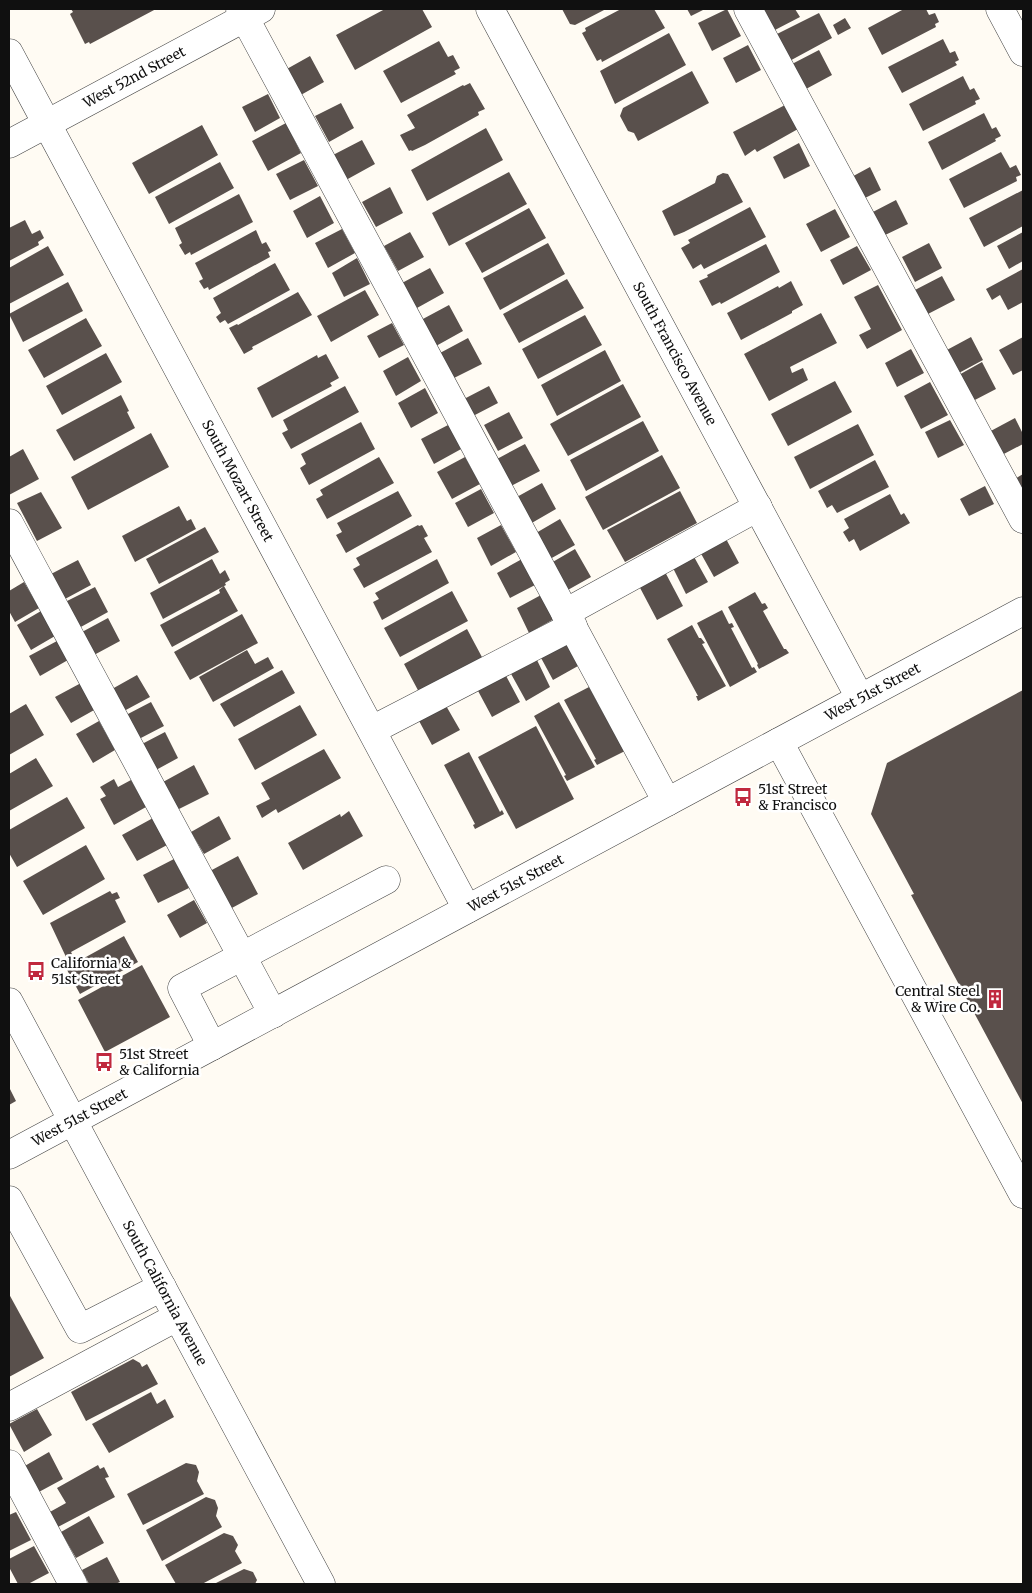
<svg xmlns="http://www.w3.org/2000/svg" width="1032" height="1593" font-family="Merriweather,serif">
<rect width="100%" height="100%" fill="#fffbf3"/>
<path fill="#59504c" d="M71,9H156L90,44L89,42L85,44L70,14L73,12Z
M385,9H422L432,27L355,70L336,35Z
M562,9H606L575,25L570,24Z
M621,9H654L665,28L602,62L601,59L597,61L582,33L586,31L585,28Z
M687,9H705L691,16Z
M727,9L741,36L712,51L698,23Z
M762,9H795L800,17L773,31Z
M904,9H926L929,15L935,13L939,22L935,24L936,27L882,55L868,28Z
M819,13L832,38L784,64L771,37Z
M845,18L851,28L838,35L833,25Z
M669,33L686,65L615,104L600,71Z
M943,39L950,53L955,51L959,60L955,62L957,65L902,93L888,67Z
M439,41L448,57L453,55L460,68L454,71L456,74L401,103L383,71Z
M748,45L761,70L736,83L723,58Z
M819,50L832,75L806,89L792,64Z
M310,56L324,82L299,96L285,70Z
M692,71L709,103L638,141L634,133L628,131L620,116L623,108Z
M963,76L970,90L974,88L980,99L975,101L976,104L923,131L909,104Z
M470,83L485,109L478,112L479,115L425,145L412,151L411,150L409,151L400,135L415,128L407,115L463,85L464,86Z
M268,94L280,118L255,132L242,107Z
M341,103L354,128L329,142L315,116Z
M785,105L798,129L757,152L755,149L745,156L733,132Z
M984,113L992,129L996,127L1001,136L995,139L996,141L942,170L928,142Z
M286,123L301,153L268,171L252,141Z
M202,125L218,155L149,194L132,163Z
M486,128L503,160L427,201L411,170Z
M362,140L375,164L346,180L333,155Z
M799,143L810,166L784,179L773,157Z
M1001,152L1010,168L1016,165L1021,175L1016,177L1017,181L964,208L949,179Z
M304,160L318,186L290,200L276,174Z
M220,162L234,188L169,224L155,197Z
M870,167L881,190L857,202L846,180Z
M509,172L527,204L449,246L432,213Z
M723,173L728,174L743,202L684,232L674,236L662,211L715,183L717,176Z
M390,187L403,213L376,227L362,202Z
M1023,190V226L984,247L969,218Z
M239,194L253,222L191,255L190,252L185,255L179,245L182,243L175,228Z
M320,196L334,223L307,238L293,211Z
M896,200L908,224L881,237L869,214Z
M750,207L766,237L704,269L701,264L693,269L681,248L690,243L688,240Z
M529,208L546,238L482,273L465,243Z
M835,209L850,237L821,252L806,224Z
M25,220L32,234L40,230L44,238L38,242L39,245L9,261V228Z
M342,229L355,253L328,268L315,243Z
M256,230L262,244L266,242L271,251L268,252L270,257L209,290L208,287L204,289L199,281L203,279L195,263Z
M410,232L424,257L398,271L384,246Z
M1023,232V261L1009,269L997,246Z
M548,243L565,274L500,310L483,278Z
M929,243L942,268L915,282L902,257Z
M766,244L780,272L721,304L720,302L712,306L699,281L708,277L707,275Z
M48,246L64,275L9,304V268Z
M857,246L871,270L843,285L830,260Z
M357,258L370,284L344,297L332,273Z
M275,263L290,290L228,324L225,320L220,323L216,317L221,313L213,298Z
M430,268L444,293L417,308L402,283Z
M1023,269V302L1008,310L1000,295L992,300L986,289Z
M942,276L955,300L926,315L913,291Z
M567,279L584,308L519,343L503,314Z
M791,281L803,305L792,311V313L741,340L727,313L778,286L779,288Z
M68,282L83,311L23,342L9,314Z
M878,285L902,330L867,349L859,335L871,329L854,297Z
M365,290L379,315L331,342L317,316Z
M298,292L312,315L252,347L253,349L244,354L229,328L237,324L238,325Z
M449,305L463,331L436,346L421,320Z
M821,313L837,343L790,367L792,373L803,368L808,380L769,401L744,354Z
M585,315L602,345L538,379L522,349Z
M86,318L102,346L44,378L28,350Z
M392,323L404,345L379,358L367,336Z
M971,337L983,360L957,374L945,351Z
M1023,337V370L1013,375L999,350Z
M468,338L482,364L454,378L440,353Z
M911,349L924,373L897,387L885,363Z
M605,350L621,381L557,416L541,385Z
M106,353L122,382L62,415L46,386Z
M326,354L339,378L330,383L332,386L272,418L257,388L317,355L318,358Z
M408,357L421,381L396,396L383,371Z
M982,362L996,389L971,402L957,376Z
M835,381L852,412L788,446L771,414Z
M930,382L948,415L921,429L904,396Z
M623,384L641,417L568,456L550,424Z
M345,386L359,412L291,449L282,433L288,430L283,420Z
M489,386L498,403L473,416L464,399Z
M425,388L438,413L411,428L398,403Z
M121,395L129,411L127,412L135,428L74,461L56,430Z
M509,412L523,438L498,451L484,425Z
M1015,418L1023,434V444L1000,456L987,433Z
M950,420L964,445L938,458L925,432Z
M643,421L659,451L586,491L570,460Z
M361,422L375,449L309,485L300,468L306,464L301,454Z
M450,424L463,448L434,464L421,439Z
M858,424L874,455L810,489L794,457Z
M151,433L169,467L88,510L71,477Z
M525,444L540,471L511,486L497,459Z
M23,449L39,479L9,495V457Z
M662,455L680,488L603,530L585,497Z
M379,457L394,483L327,519L316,499L323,495L320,490Z
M465,457L480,484L452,499L437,472Z
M875,460L889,487L837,513L832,505L827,508L818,491Z
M1023,474V499L1013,480Z
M542,483L556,509L530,524L515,498Z
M985,486L994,504L969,516L960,499Z
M481,489L494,513L468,527L455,503Z
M398,491L412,516L346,553L336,535L342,532L337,523Z
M680,491L697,523L625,562L607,530Z
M41,492L62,528L37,541L17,503Z
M890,494L901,515L904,513L910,523L860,551L854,539L849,542L843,532L849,528L844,519Z
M179,506L187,521L191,519L196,529L135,562L122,536Z
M560,519L575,545L550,559L536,533Z
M418,525L419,526L422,525L428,536L424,538L432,552L364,588L353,569L360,565L356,558Z
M501,525L516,552L491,566L477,538Z
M205,527L219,552L159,584L146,559Z
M725,537L739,563L714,577L699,550Z
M575,549L591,577L566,591L551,563Z
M693,555L708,582L686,594L672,566Z
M212,559L220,574L225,570L230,580L225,583L226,585L163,619L150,593Z
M437,559L449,583L382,620L373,602L379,599L375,593Z
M522,559L535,585L510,598L497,573Z
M78,560L91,585L65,599L51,574Z
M664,570L683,606L657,620L638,584Z
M24,582L39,608L15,622L9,611V591Z
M224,586L238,611L172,647L160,625L220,593L219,590Z
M95,587L108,612L79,628L65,602Z
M452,591L468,621L400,657L384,628Z
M755,592L762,604L765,603L768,608L763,611L784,649H786L789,653L759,669L757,665L758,664L728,607Z
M541,595L554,619L529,633L517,608Z
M722,610L729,624L732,623L734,627L731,628L752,668L754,667L757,672L730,687L697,623Z
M41,611L55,636L31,650L17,625Z
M242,614L258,643L190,680L174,652Z
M108,618L120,641L94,655L82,632Z
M692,625L699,638H701L705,643L702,644L726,686L698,701L696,696H698L667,639Z
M467,629L483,659L420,694L404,664Z
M57,641L68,660L40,676L29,656Z
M565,642L578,666L553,680L540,656Z
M247,650L255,664L268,657L274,668L213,702L199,677Z
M536,658L550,687L526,701L510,672Z
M282,670L295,693L234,727L220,704Z
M505,674L520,702L492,717L477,689Z
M137,675L150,697L124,711L112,689Z
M81,683L96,709L71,723L55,697Z
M589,687L620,744L621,743L625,751L597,765L594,760L596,759L564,700Z
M1023,690V1104L911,895L914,894L871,814L887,763Z
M151,702L164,726L139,739L126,715Z
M559,702L595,767L567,781L564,776L566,775L534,716Z
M26,704L44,735L9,755V714Z
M445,704L460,730L432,745L418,719Z
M300,705L317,735L255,770L238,739Z
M99,721L115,750L93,763L76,734Z
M536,726L574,799L516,829L478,757Z
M165,732L178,758L156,770L142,744Z
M324,749L341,778L278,813L276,809L262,818L256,806L270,799L261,783Z
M469,752L500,812L502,810L504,814L475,829L473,825L475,824L444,765Z
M36,758L53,786L9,811V774Z
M194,765L209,794L177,810L163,782Z
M114,779L118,787L131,780L146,807L114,825L100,799L106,796L100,787Z
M67,797L85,828L17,867L9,853V830Z
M349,811L363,836L303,870L288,843L340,814L341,817Z
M219,816L231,839L204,854L191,832Z
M153,818L169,844L137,861L122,835Z
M86,845L105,879L43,915L23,881Z
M238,856L258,894L230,909L210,871Z
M174,859L189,888L158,903L143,875Z
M110,891L112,894L117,892L120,898L115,900L126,922L71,952L72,954L66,957L50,923Z
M194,900L207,923L180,938L167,915Z
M124,936L138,962L80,994L66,968Z
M142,965L170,1017L105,1052L78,1000Z
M9,1087L16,1101L9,1105Z
M9,1294L44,1358L9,1377Z
M133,1359L140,1363L142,1367L147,1364L158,1384L86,1421L71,1392Z
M151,1392L157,1404L165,1399L174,1417L109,1453L92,1424Z
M37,1409L52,1435L24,1452L9,1424Z
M49,1452L63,1479L37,1493L23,1467Z
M186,1463L196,1465L199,1472L197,1481L204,1494L143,1525L127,1494Z
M98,1465L100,1469L104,1467L109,1477L105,1478L115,1497L56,1528L48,1513L66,1503L57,1488Z
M206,1497L215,1500L218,1508L216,1516L222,1527L162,1561L146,1530Z
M16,1512L31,1540L9,1551V1515Z
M89,1516L104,1543L76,1558L61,1532Z
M224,1533L233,1536L238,1545L235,1551L242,1563L202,1584H176L165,1565Z
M34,1546L49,1573L28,1584H18L9,1567V1559Z
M107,1557L120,1582L115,1584H89L82,1570Z
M244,1569L253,1572L257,1580L255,1584H214Z"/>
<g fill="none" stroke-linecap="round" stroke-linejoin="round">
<g stroke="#434343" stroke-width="29">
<g id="minor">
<path d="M240,9L667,802"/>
<path id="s1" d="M490,9L860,698"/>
<path d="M748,9L1023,519"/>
<path d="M1000,9L1023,52"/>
<path id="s2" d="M9,53L467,909"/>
<path id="s3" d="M9,144L261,9"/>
<path d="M9,523L273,1014"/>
<path d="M565,613L758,507"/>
<path d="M372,730L573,626"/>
<path d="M779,742L1023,1194"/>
<path id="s4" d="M9,1002L321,1584"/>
<path d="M212,1046L182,988L386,880"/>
<path id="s5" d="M9,1155L1023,611"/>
<path d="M9,1200L80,1329L162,1287"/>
<path d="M9,1407L177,1317"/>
<path d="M9,1464L73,1584"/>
</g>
</g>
<use href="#minor" stroke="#fff" stroke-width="28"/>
</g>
<defs>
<g id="bus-bare" transform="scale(1.5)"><path d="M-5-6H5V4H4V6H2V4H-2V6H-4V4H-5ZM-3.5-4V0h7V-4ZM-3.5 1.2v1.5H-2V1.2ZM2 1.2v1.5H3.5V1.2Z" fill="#c0283e" stroke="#fff" stroke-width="2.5" paint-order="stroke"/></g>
<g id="building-bare" transform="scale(1.5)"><path d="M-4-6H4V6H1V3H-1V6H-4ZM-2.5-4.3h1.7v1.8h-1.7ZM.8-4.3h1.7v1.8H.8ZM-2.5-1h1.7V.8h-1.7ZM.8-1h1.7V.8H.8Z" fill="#c0283e" stroke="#fff" stroke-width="2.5" paint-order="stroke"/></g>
</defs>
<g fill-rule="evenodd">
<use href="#bus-bare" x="743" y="797"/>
<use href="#bus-bare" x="36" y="971"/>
<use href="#building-bare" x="995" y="999"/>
<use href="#bus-bare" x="104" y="1062"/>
</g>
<g text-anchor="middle" stroke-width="5" stroke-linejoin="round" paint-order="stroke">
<g font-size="14" fill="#101010" stroke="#fff">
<text dy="5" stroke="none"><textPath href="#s3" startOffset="142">West 52nd Street</textPath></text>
<text dy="5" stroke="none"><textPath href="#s1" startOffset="391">South Francisco Avenue</textPath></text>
<text dy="5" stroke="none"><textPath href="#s2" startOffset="485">South Mozart Street</textPath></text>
<text dy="5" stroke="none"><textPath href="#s5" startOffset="980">West 51st Street</textPath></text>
<text dy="5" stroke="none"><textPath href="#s5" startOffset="575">West 51st Street</textPath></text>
<text dy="5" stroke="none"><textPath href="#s5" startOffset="80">West 51st Street</textPath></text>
<text dy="5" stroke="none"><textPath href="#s4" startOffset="330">South California Avenue</textPath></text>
</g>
<g font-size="14" fill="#101010" stroke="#fff" text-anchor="start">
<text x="758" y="794">51st Street<tspan x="758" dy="16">&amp; Francisco</tspan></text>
<text x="51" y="968">California &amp;<tspan x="51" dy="16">51st Street</tspan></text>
<text x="980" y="996" text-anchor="end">Central Steel<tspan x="980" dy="16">&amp; Wire Co.</tspan></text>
<text x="119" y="1059">51st Street<tspan x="119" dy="16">&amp; California</tspan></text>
</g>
</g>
<rect width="1032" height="1593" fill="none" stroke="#101010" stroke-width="20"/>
</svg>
